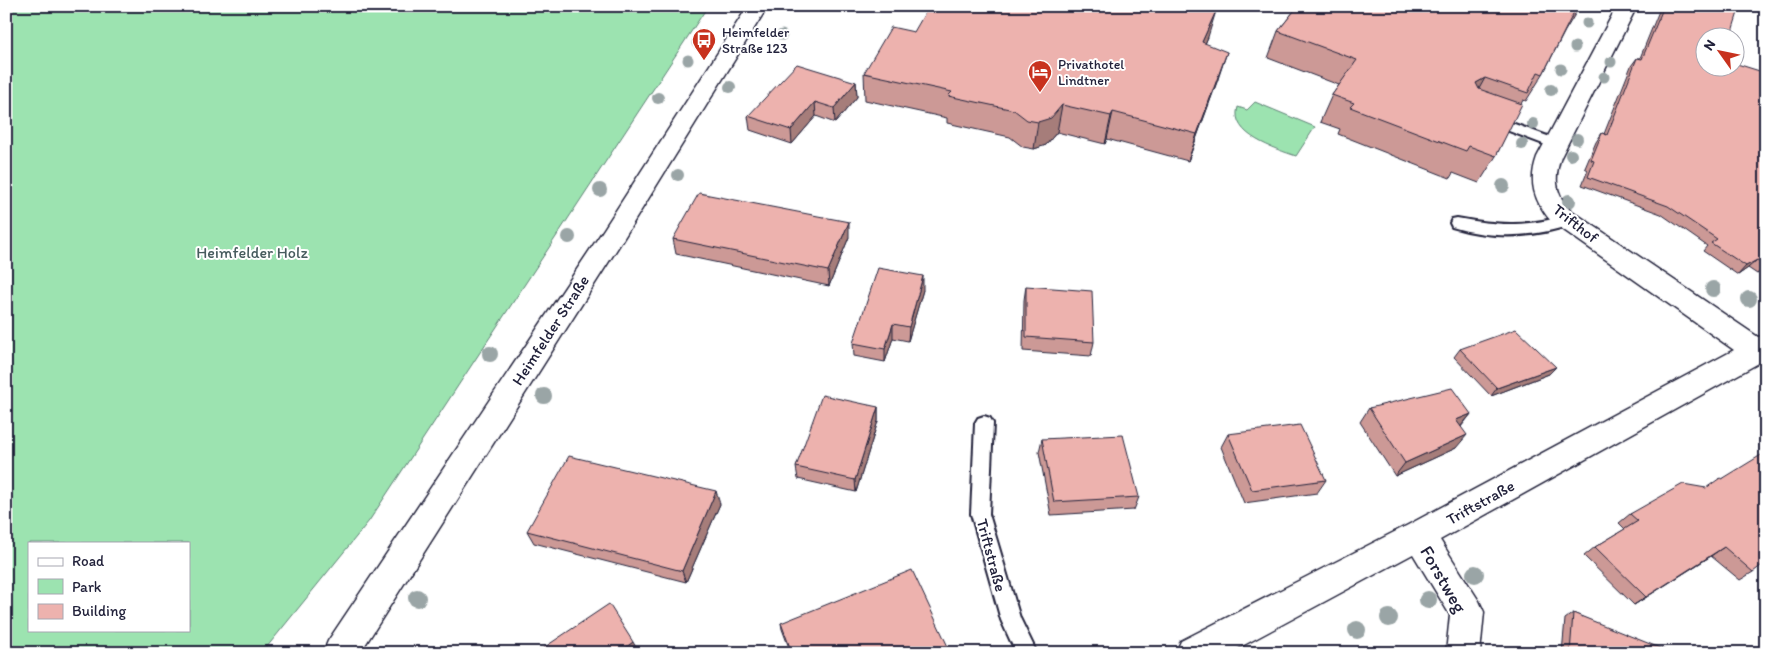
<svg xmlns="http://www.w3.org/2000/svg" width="1772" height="659" font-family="Itim,sans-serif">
<rect width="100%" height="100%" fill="#fff"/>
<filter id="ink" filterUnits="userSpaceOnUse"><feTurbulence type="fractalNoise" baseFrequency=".02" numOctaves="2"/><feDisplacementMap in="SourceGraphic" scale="10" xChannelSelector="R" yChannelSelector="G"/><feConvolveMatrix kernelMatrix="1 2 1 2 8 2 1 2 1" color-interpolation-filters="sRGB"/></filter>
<g filter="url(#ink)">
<path fill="#9ce3b0" stroke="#5f8276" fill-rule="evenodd" d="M6,6H708L369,521L262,653H6ZM29,543H189V630H29Z
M1255,102L1315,127L1296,156C1276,149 1229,135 1238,107L1247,110Z"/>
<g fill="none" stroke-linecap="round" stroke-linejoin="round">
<g stroke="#22223b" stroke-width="4">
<path id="service" d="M1490,115L1561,141L1563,144L1561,147H1551L1485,122L1483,119L1485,116Z
M1568,215L1573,216L1575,220L1573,224C1534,238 1492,239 1452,227L1450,223L1452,219L1457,218C1499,226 1527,227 1568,215Z
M984,416L990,418L993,423L989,514L1020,618L1037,653H1016L1001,620L971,514L975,423L978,418Z"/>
</g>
<g stroke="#22223b" stroke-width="3">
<path id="minor" d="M1617,6H1637L1561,157C1554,177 1555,193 1569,209L1758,337L1766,335V359L1440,540L1479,601L1484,612L1480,653H1446L1450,615L1413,554L1229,653H1176L1181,641L1408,525L1734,350L1551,221C1534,201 1528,182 1537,157Z"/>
</g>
<g stroke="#22223b" stroke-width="3">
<path id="tertiary" d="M748,6H768L622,241L360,653H323L328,641L604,229Z"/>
</g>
<use href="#service" fill="#fff" fill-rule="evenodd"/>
<use href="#minor" fill="#fff" fill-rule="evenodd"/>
<use href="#tertiary" fill="#fff" fill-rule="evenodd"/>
</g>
<g fill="#9aa5a6">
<circle cx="1587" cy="23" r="5.5"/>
<circle cx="782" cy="35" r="5.5"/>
<circle cx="697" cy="43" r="5.5"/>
<circle cx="1575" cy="47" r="5.5"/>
<circle cx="688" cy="60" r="5.5"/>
<circle cx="1611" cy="62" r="5.5"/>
<circle cx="1561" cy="69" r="5.5"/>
<circle cx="1604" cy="77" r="5.5"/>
<circle cx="730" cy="87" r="6"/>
<circle cx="1551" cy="90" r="6"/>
<circle cx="658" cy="98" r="6"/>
<circle cx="1533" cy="124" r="6"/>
<circle cx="1577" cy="139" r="6"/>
<circle cx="1522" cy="144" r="6"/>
<circle cx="1571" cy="155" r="6"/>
<circle cx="678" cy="175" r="6"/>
<circle cx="1503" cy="186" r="7"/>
<circle cx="600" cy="190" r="7"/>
<circle cx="1569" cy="201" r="7"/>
<circle cx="569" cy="237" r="7"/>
<circle cx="1713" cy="289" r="8"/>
<circle cx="1749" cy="299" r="8"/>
<circle cx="490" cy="354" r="8"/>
<circle cx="544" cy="396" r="8"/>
<circle cx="1475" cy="574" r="9"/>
<circle cx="417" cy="598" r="9"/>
<circle cx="1428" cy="600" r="9"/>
<circle cx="1389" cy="618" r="9"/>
<circle cx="1357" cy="630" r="9"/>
</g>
<path fill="#cc9996" stroke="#22223b" d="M1298,6H1580L1565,31L1543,74L1526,101L1523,100L1521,104L1496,156L1479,183L1453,173L1450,178L1338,134L1340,129L1320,122L1332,95L1339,85L1268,58L1278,31Z
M1661,6H1740L1704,68L1766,73V268L1757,274L1748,268L1738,275L1703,251L1707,246L1661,214L1582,185L1588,170L1585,168L1596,142L1602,133L1604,134L1631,66L1637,58H1640Z
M914,32L1208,37L1205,44L1218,79L1188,161L1107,139L1105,144L1057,132L1046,145L1034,149L1023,147L1010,137L947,123V118L865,100L864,73Z
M856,82L857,97L835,123L816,116L792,144L750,130L748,116Z
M849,237L829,286L676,254L673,239Z
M1026,286L1094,342L1091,356L1023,351L1024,300Z
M923,290L908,341L893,338L885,362L854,356L853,343Z
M1460,349L1549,374L1491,396L1454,357Z
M878,407V421L856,492L798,479L796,467Z
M1369,408L1471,414L1461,427L1456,448L1395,476L1360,422Z
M1228,434L1326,480L1317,493L1244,503L1221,447Z
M1042,439L1139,497L1134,510L1051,515L1039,452Z
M1706,488L1753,572L1740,580L1711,556L1634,605L1584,556L1595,547L1625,529L1619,523L1630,514Z
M720,504L686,582L534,543L527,531Z
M1573,613L1665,653H1562L1565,619Z
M781,623L951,653H791L782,629Z"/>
<path fill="#a67d7a" stroke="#22223b" d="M1216,11L1208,37L1194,69L1202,42Z
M1227,52L1218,79L1188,161L1197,134Z
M1485,78L1470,105L1476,83Z
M856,82L857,97L835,123L834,108Z
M815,102L816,116L792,144L791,130Z
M1062,105L1057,132L1046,145L1034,149L1038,122Z
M1113,112L1107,139L1105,144L1111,116Z
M849,222V237L829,286L828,271Z
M1757,260L1748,268L1738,275L1746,266Z
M1766,265V268L1757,274Z
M923,276V290L908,341L909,327Z
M893,324V338L885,362V349Z
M1556,367L1549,374L1491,396L1497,388Z
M878,407V421L856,492L855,480Z
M1471,414L1460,427L1456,420Z
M1467,435L1456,448L1395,476L1405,463Z
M716,491L720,504L686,582L682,571Z
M1724,547L1711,556L1634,605L1646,597Z
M633,642L638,651L635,653H618Z"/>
<path fill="#edb2ae" stroke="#22223b" d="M929,6H1196L1216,11L1202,42L1227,52L1197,134L1113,112L1111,116L1062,105L1051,118L1038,122L1027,120L1014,110L948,96L952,92L864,73L891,27L914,32Z
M1298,6H1577L1543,74L1538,72L1528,93L1485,78L1476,83L1479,89L1522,104L1496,156L1469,146L1466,151L1350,107L1354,103L1332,95L1357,60L1278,31Z
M1664,6H1740L1730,38H1704V68H1734V63L1766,73V265L1757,260L1746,266L1711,243L1717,239L1668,206L1588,177L1594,161L1591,160L1602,133L1607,135L1637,58L1642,59Z
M797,64L856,82L834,108L815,102L791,130L748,116Z
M699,193L849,222L828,271L673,239Z
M878,268L923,276L909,327L893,324L885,349L853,343Z
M1026,286L1092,291L1094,342L1026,337Z
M1516,329L1556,367L1497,388L1460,349Z
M1452,388L1471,414L1456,420L1467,435L1405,463L1369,408Z
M822,395L878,407L855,480L796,467Z
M1300,425L1326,480L1252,490L1228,434Z
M1123,435L1139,497L1054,502L1042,439Z
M1766,452V562L1753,572L1724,547L1646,597L1595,547L1638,521L1630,514L1683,484L1706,488L1720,478L1722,479Z
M569,456L716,491L682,571L527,531Z
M912,570L951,653H792L781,623Z
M609,604L633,642L618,653H536Z
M1573,613L1665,650V653H1570Z"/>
</g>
<defs>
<g id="bus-pin" transform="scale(1.25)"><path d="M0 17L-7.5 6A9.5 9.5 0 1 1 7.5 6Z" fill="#c8321e" stroke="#fff"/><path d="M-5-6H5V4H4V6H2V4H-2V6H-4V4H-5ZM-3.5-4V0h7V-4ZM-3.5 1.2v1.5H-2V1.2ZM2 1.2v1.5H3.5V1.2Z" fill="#fff"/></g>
<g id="hotel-pin" transform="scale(1.25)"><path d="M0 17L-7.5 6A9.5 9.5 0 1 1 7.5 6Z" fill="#c8321e" stroke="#fff"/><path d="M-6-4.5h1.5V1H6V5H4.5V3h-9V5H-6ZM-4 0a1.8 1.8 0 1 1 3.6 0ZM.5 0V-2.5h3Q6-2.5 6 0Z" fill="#fff"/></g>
</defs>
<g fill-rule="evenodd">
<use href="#bus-pin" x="704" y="40"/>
<use href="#hotel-pin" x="1040" y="72"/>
</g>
<g text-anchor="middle" stroke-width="4" stroke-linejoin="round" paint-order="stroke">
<g font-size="14" fill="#22223b" stroke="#fff" text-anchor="start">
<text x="722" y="37">Heimfelder<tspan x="722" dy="16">Straße 123</tspan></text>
<text x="1058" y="69">Privathotel<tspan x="1058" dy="16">Lindtner</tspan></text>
</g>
<g font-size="16" fill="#22223b" stroke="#fff">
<text transform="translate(1576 223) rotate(38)" y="6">Trifthof</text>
<text transform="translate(550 330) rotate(-57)" y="6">Heimfelder Straße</text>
<text transform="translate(1480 502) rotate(-29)" y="6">Triftstraße</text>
<text transform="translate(992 555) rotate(75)" y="6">Triftstraße</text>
</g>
<g font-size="16" fill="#475c5e" stroke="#fff">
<text x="252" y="258">Heimfelder Holz</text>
</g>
<g font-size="19" fill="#22223b" stroke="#fff">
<text transform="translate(1444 579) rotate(60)" y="7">Forstweg</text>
</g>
</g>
<rect width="1772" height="659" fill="none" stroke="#fff" stroke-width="25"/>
<rect x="12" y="12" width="1747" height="634" fill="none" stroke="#22223b" stroke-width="2" filter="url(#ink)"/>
<rect x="28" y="542" width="162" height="90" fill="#ffffff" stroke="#a7a7b1"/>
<rect x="38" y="558" width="25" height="8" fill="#ffffff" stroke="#a7a7b1"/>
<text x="72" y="566" font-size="15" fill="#22223b">Road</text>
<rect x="38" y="579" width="25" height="15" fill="#9ce3b0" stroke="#a7a7b1"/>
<text x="72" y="592" font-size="15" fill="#22223b">Park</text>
<rect x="38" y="604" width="25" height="15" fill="#edb2ae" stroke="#a7a7b1"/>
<text x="72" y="616" font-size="15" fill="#22223b">Building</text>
<g transform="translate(1720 52) rotate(303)"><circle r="24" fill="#ffffff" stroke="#a7a7b1"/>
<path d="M0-4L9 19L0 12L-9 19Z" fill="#c8321e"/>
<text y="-8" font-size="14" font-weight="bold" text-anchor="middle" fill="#22223b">N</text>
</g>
</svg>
